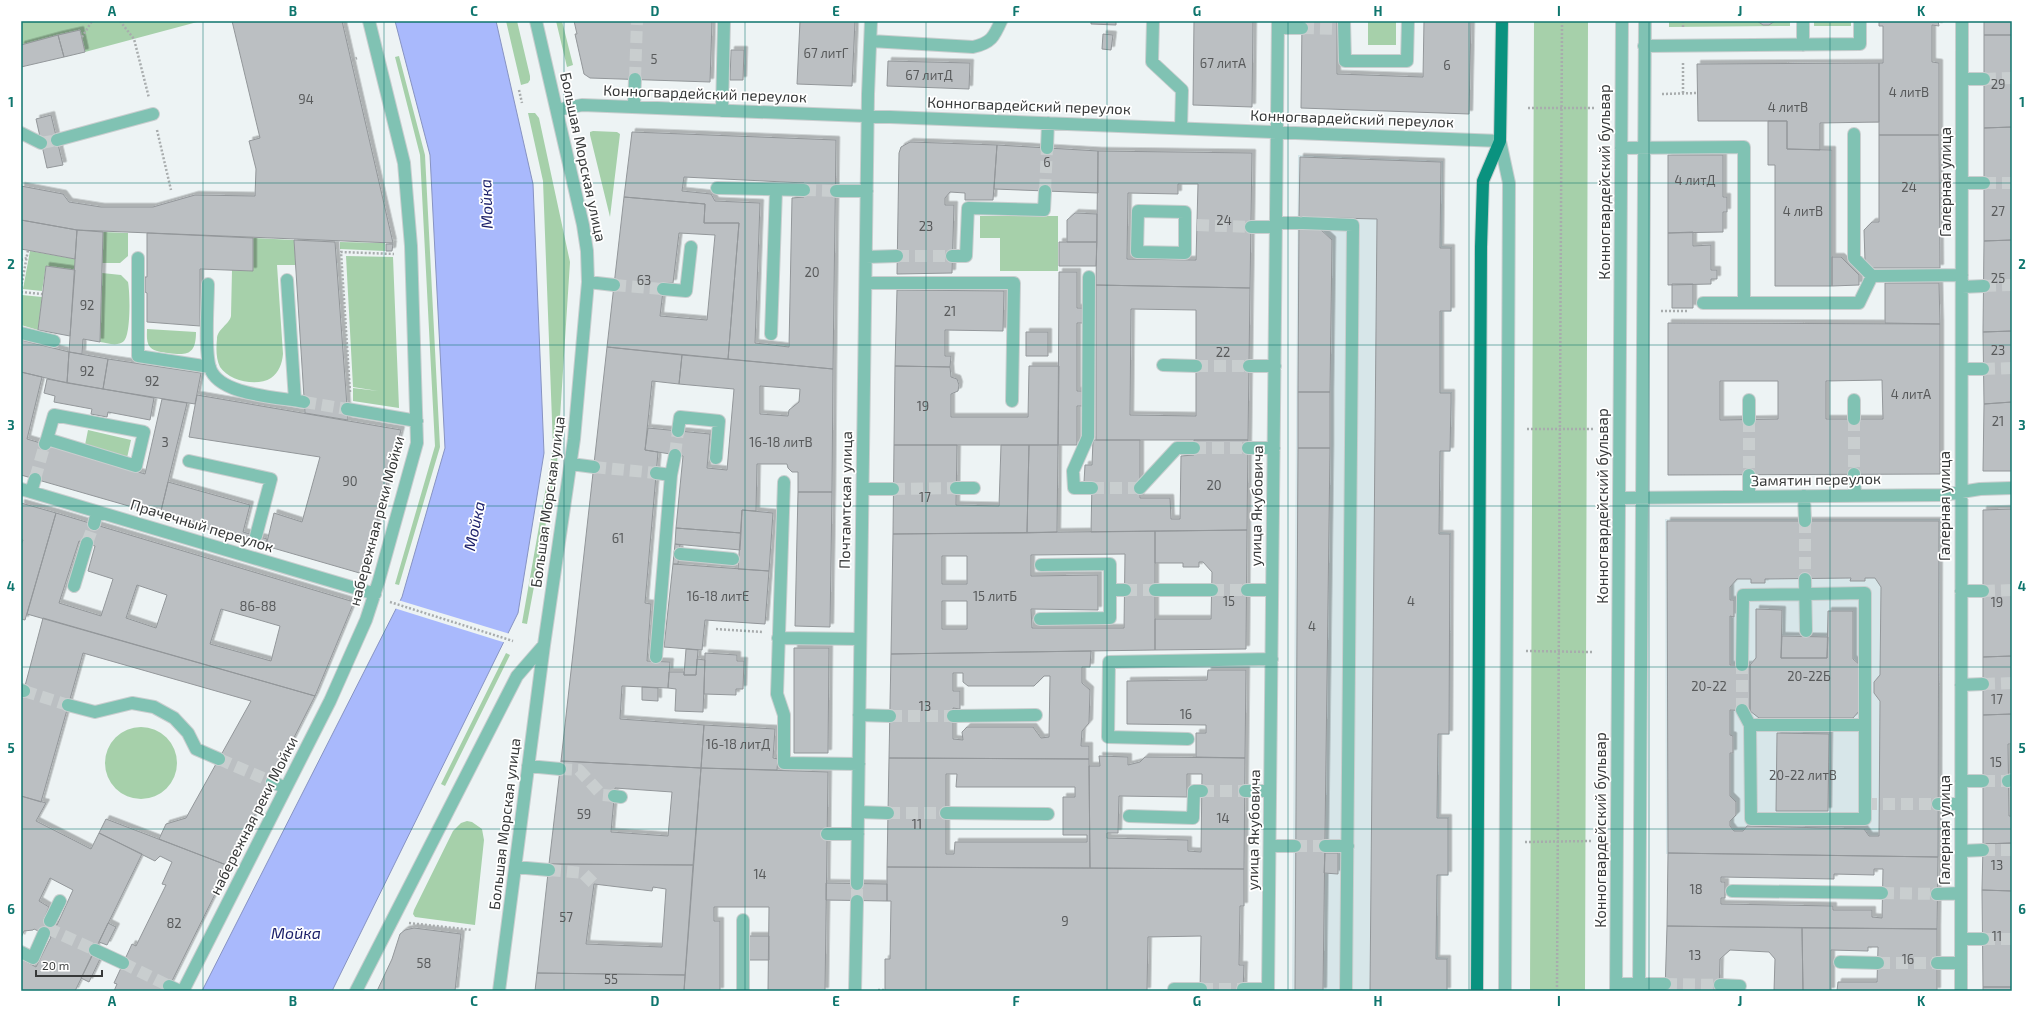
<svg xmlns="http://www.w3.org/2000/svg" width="2033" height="1012" font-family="'Exo 2',sans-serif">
<defs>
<filter id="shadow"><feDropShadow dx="3.5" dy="-3.5" stdDeviation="0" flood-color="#0004"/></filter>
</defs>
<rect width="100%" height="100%" fill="#edf3f4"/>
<path fill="#d7e6e9" d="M1298,155L1443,161L1442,246L1452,247V312H1442L1441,392H1452L1451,452H1441L1440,532L1451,533L1450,735H1439V817H1449V876H1438V957L1448,958V991H1292Z
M1665,519H1940L1939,857L1666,854Z"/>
<path fill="#a6d0aa" d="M21,21H201L85,52L80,30L21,45Z
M506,21H517L530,76V80L528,83L521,85Z
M556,21H562L573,65L567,67Z
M1368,21H1396V45H1368Z
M1534,21H1588L1585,991H1530Z
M1669,21H1790V26L1669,27Z
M1814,21H1851V26H1814Z
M399,56L425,155L440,447L399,585L395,584L435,446L420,155L395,57Z
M528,113H535L539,118L570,262L557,464L527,624L522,623L553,447L543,181Z
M593,131L617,132L620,134L610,217L590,135V132Z
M980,216H1058V271H1000V238H980Z
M103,232L128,233V256L120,263H102Z
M253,238L294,240L296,265H277L283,354C282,364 279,372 271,378C257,387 229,381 220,367C216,359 216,348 217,339C217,329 229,325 231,316L232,270L253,271Z
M340,242L385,243V251L340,249Z
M30,251L75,259V270L46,266L42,291L23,289Z
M346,256L393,257L399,408L353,401V388L378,391L376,340L378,391L353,387Z
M102,273L121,275L128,282C130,292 131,334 124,341C118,347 107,343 100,342Z
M22,295L42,297L38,330L21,325Z
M147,329L196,332C196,354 188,356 168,353C162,352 155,352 150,347C146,342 147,335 147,329Z
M88,430L131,440L127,458L85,445Z
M506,653L510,655L445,786L441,784Z
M105 763a36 36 0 1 1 72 0a36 36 0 1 1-72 0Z
M467,821L472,822L482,829L484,840L475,925L415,917L413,914L414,910L453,831L461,823Z"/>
<path fill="#a9b9fc" stroke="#8793c2" d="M395,21H496L533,184L544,453L518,613L332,991H202L402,597L445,448L430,155Z"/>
<path fill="#edf3f4" d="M398,600L510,634L506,643L394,608Z"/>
<path fill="#bbbfc2" stroke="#93979a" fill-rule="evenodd" filter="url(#shadow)" d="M232,21H342L393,243L77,230L21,220V186L63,194L69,202L101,207H153L195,195L255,196L256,169L249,141L260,138Z
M574,21H712L710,82L590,78L584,74L575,34H577Z
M800,21H855L852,86L797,84Z
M1091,21H1116V25L1091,24Z
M1194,21H1253L1252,107L1193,105Z
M1302,21H1337V74L1423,77L1424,21H1471L1469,114L1301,108Z
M1757,21H1775L1769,25H1763Z
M1879,21H1938L1939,26L1932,25V62L1939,63V135H1879V63H1883V26H1879Z
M1984,21H2012V35H1984Z
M80,30L85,52L64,57L58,35Z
M1103,34L1113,35L1111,50L1102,49Z
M58,35L64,57L21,67V45Z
M1984,35H2012V127L1984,128Z
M731,50H744L743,80H730Z
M888,61L970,63L969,89L887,86Z
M1879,63V122L1820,123V150L1787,149V121H1698L1697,64Z
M51,115L63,165L47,168L36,119Z
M1768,121H1787V149L1832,150V286H1775V165H1768Z
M2012,127V240L1984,241V128Z
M632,132L836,140L833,369L728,359L739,223H704L705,204L624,197ZM684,177L804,183V197L792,198L789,347L755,343L760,203L715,201L711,194L682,191Z
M1879,135H1939L1940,268H1872L1865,261L1864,230L1872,222H1879Z
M910,142L997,145L993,200H965V193L950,192L945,198V205H954L952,273L897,274L899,153L901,147Z
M997,145L1098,151V193L994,189Z
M1098,151L1252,153L1250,288L1096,285ZM1178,184H1198L1196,260L1127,259L1128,193L1178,194Z
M1668,155H1723V197H1727V212H1723V232L1668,233Z
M1300,157L1441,162L1440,248H1451V311H1440V393H1451V403L1450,451H1440L1439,534H1450L1449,734H1438L1437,818H1448V875H1437L1436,959H1447V991H1370L1377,219L1299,217Z
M624,197L705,204L704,223H739L728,359L607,347ZM679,233L715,235L707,320L660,316L664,283H673Z
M1075,213L1097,214V242H1067V220Z
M1299,217H1303V228H1319L1332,240L1330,392H1298Z
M21,220L77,230L75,259L21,249Z
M77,230L103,232L100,342L83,339L82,354L69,352Z
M1693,232V246L1711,245V270H1717V279H1711V284L1668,285V233Z
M147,233L253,238V271L200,269V326L147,322V293L145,292V277H147Z
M294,240L335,242L348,420L305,413Z
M2012,240V331L1983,332L1984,241Z
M1059,242H1097L1096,266H1059Z
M386,244H393L392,251H386Z
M1832,257H1841L1859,275V285L1832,286Z
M46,266L75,270L70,336L38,330Z
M1059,272H1077V308H1083V323H1077V391H1083V406H1077V445H1058Z
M1885,283H1939L1940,324L1885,323Z
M1672,284H1693V308H1672Z
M1096,285L1250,288L1248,440H1096ZM1131,309L1196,310V416L1130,415Z
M897,290L1004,291L1003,331L945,330V356H951L950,367L895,366Z
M1668,323L1940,324V474L1668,475ZM1882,380L1883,419H1826V381ZM1720,381H1778V419L1720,420Z
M2012,331V402L1984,404L1983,332Z
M1026,332H1048V356H1026Z
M21,340L69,352L67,383L21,372Z
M607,347L682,355L679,384L652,381L645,450L658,452L645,603L651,604L647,661L670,662L668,688L622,686L620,719L704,725L701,768L561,761Z
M69,352L108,359L103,389L67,383Z
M682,355L833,369L832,492H798V472H792L788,468L787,464H757L756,511L742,510L741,533L676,528L683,456L645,450L648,428L710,434L707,468L727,470L734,389L679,384ZM760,386L800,389L799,402L789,410L788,416L760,414Z
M108,359L201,373L195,404L103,389Z
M895,366L950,367L951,377L957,379L959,385L958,391L951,394V417H1028L1029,366H1059L1058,445H894Z
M21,372L42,377L27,439L145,474L162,399L187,403L160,515L21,475Z
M47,379L154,398L150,420L108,412L107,417L91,414L92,409L54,402L55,396L44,393Z
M1298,392H1330V448H1298Z
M197,395L401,430L363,574L266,546L274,513L302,522L320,457L189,437Z
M2012,402V471H1983L1984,404Z
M1093,440H1140V498H1170L1171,519H1180L1181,456L1194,455V440H1248L1247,530L1091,532L1092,482H1084L1085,465H1092Z
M894,445H957L956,505L999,506L1001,445H1029L1027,533L893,534Z
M1029,445H1058L1057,532L1027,533Z
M1298,448H1330L1323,991H1295Z
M168,482L250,505L243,532L267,539L266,546L160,515Z
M798,492H832L830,627L795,626Z
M21,503L56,513L25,620L21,619V545L23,540L21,539Z
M2012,509V656L1983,657V510Z
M742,510L773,513L769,571L738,569Z
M56,513L354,602L315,696L27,614ZM79,541L95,546L88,571L113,579L101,616L59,603ZM137,585L167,595L156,628L126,618ZM221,609L280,626L271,661L210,644Z
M1667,521H1939L1938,857L1668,853ZM1851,578L1850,581H1865V578H1875L1881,587L1880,675L1874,682V693L1880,701L1879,836H1869L1864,829L1747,826L1743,831H1734L1730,826V821L1736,815V802L1730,796V753H1733V736L1730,735V710L1750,711V665H1730V616L1734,617V600H1730V587L1737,579H1751V583H1765V579Z
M676,528L741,533L740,550L675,544Z
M1247,530L1246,649L1155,650V619H1211L1212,572L1203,562H1199V567H1183V563H1155V531Z
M1155,531V650L891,654L893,534ZM1125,554L1124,628H1032L1031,609L1098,610V575L1031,576V555ZM942,556H967V584H942ZM942,601H967V629H942Z
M675,544L680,545L678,564H673Z
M673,564L769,571L765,624L705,620L702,650L664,647Z
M1756,609L1782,610L1781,658H1827L1828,611H1853V659L1860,665V710L1853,718H1759L1750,711V665L1756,658Z
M43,618L315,696L229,866L159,839L166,824L186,818L251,701L83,653L41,802L21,796V701Z
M1782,636L1828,637L1827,658H1781Z
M794,648H829L828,753H794Z
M686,649L698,650L696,675H684Z
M1091,651L1090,667H1082V683L1090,690L1089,723L1082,731L1081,746H1089V759L889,758L891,654ZM953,673H963V682L968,686H1034L1044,676H1050L1049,737L1041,738L1033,727H967L962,732L963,740L953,739V708L960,709V691H953Z
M705,653L737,655V661H744L743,689H736V695L704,694Z
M2012,656V714L1983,715V657Z
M697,659L705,660L703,712L675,711L676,689L668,688L669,672H684V675H696Z
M1208,670H1246L1245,758L1196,757V733H1206V725L1127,724V681L1207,680Z
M642,687L658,688V701L642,700Z
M2012,714V744H2008L2009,816H2012V843L1983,844V715Z
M704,725L775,729L773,758L778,759L777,770L701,768Z
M1777,733L1829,734L1828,811H1776Z
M1099,756L1128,757V765L1140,762L1145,757L1245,758L1244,869L1090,868L1089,766H1100ZM1187,774H1202L1201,852L1188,851V840L1107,838V833H1118L1119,796L1187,797Z
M889,758L1089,759L1090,868L887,867ZM946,774H957L956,787H1075V797H1063V835H1087V842H955L954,854H946Z
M561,761L701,768L693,865L549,864ZM615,788L672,792L668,836L611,832Z
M701,768L828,772L825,991H768L769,907H714V921H720V991H684Z
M21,796L46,803L36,821L91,849L99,833L142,854L75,991H21V959L36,967L51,937L34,929L33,930L24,931L21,938ZM50,878L73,890L57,925L44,919L49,907L39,901Z
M106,819L229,866L167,991H114L117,984L114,983L132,944L136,946L166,885L162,884L172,862L160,856L155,861L99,833Z
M2012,843V891L1982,890L1983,844Z
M1325,853H1338V874L1324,873Z
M1668,853L1938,857L1937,929L1667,926ZM1874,869H1883L1882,918L1872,917V910H1833V906L1721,904V898H1725V882H1721V877L1834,879V874L1874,875Z
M549,864L693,865L685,975L537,973ZM594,884L652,891L653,887L666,889L662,947L586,944Z
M887,867L1244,869V906H1240L1239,965H1244L1243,991H1200L1201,936L1148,937L1147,991H885V959H890L891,901H887Z
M826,883L887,884V901L826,900Z
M1982,890L2012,891V987H1983Z
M108,923L116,927L107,945L99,942Z
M1667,926L1802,928L1803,991H1774L1775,959L1769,952L1730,950L1720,959L1719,991H1665Z
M414,928L461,934L455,991H377L392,959L400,934L405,930Z
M1802,928L1937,929V991H1837L1838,982H1877L1878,947H1868V951L1831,950V991H1803Z
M748,936H769V960H748Z
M92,955L100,959L89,982L81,978Z
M537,973L685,975L684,991H535Z
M1983,987H2012V991H1983Z"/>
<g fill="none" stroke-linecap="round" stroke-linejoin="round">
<path stroke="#c9cecf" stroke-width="12" stroke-dasharray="12 6" stroke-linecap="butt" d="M1302,28L1337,29
M635,79L637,21
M1984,79L2012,78
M41,143L57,140
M1984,183H2012
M804,190L836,191
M1045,191L1047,148
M1197,225L1251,227
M897,256H952
M614,285L663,289
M1984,286L2012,285
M1196,366H1249
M1983,369L2012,368
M304,402L347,409
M1854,419V474
M1749,420V475
M1194,448H1248
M675,455L678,431
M594,467L656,473
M35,479L45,444
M1092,488H1140
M893,489L956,488
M1805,521V579
M87,543L94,524
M1125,590H1155
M1212,590H1247
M1983,591L2012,590
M1983,684L2012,683
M24,691L68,705
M1742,710V665
M890,716H953
M219,759L272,782
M560,769L579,770L602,795L614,796
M1983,781H2008
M1202,791H1245
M1865,804H1938
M888,813H946
M1295,846H1325
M1983,850H2012
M549,870L583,873L594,884
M1882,893L1937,894
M857,901V884
M47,928L95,950
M1983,939H2012
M123,963L169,986
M1878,963H1937
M1665,984L1720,985
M1201,989H1243"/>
<g stroke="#c9cecf" stroke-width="14">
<path id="minor" d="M1153,21L1152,62L1182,90L1181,128
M1344,21L1345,61H1407L1408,21
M1803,21V45
M1278,28H1302
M871,41L973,47C991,43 994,37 1001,21
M1644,46L1860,44V21
M1962,79H1984
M634,107L635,79
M557,110L582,105L1500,141L1509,183L1505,991
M722,111L724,21
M21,133L41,143
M1854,134V258L1872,276
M57,140L153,114
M1047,148L1048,123
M1621,148L1744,147V303
M1962,183H1984
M717,188L804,190
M836,191H867
M1138,211L1185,212V253L1137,252Z
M1276,223H1299
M1303,223L1353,225L1346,991
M1251,227H1276
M952,256H966L968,208L1044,210L1045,191
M866,257L897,256
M138,258V356L210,367
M1089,277L1088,437L1073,471L1074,488H1092
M287,280L295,400
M588,282L614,285
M866,283H1014L1012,401
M208,284C208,305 204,350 210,368C219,396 280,397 304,402
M1962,287L1984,286
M663,289L686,291L691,247
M1703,303H1859L1872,276L1962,275
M21,333L54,341
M771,334L776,190
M1163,365L1196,366
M1249,366H1275
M1962,369H1983
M1854,400V419
M347,409L417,421
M1749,420V400
M678,431L680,417L719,421L716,458
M45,444L47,439L136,466L144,432L54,415L47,439
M1248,448H1274
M189,461L271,479L256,536
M571,464L594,467
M1854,474L1855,495
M671,475L675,455
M784,482L777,694L784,715V763L859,764
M956,488H974
M1140,488L1177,448H1194
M21,489L375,594
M863,489H893
M31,492L35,479
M1749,496V475
M1804,496L1805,521
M1619,498L1943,495L1980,489L2012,488
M94,524L97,512
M680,554L733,559
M1805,579L1806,631
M74,586L87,543
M1110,590H1125
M1155,590H1212
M1247,590H1272
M1961,591H1983
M1040,619L1110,618V564L1041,565
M778,638L860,639
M656,657L671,475L656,473
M1961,685L1983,684
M21,690L24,691
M68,705L95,712L132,703L154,707L174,718L188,733L196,749L219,759
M1742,710L1750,725L1751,819H1865V593L1743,595L1742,665
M859,715L890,716
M953,716L1036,715
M1750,725H1864
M1188,739L1108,737L1109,662L1272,659
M528,766L560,769
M1961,781H1983
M2008,781L2012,780
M272,782L286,788
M1245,791H1270
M614,796L621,797
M1938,804H1961
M858,812L888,813
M946,813L1048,814
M1129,816L1193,818L1194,791H1202
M827,834H858
M1270,846H1295
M1325,846H1348
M1961,851L1983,850
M515,867L549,870
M857,884L868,94L871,21
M1732,891L1882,893
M1937,894L1961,893
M50,921L60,901
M1961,939H1983
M95,950L123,963
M21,952L33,958L44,933
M1840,962L1878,963
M1937,963H1961
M1616,984H1665
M1720,985L1740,986
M169,986L180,991
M1174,989H1201
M1243,989H1268
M183,991L330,701L366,620L379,580L417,443L411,246L404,163L369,21
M356,991L517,676L544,645
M499,991L544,645L574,439L588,282L587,251L583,225L536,21
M743,991V920
M855,991L857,901
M1268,991L1278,21
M1616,991L1622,21
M1639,991L1645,21
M1961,991L1962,21"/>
</g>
<g stroke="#c9cecf" stroke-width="14">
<path id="major" d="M1477,991L1481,247L1483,181L1500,141L1502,21"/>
</g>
<path stroke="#a8acad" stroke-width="2.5" stroke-dasharray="2 2" stroke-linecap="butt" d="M120,21L134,39L149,98
M1683,21V29
M82,37L92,21
M352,60L357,58
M519,90L522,103
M1683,93V62
M1662,94L1698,93
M1528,108H1594
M157,130L171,190
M21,260L27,258
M21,288L28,250
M21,292L42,294
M1661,311H1688
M350,392L341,252L394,254
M1527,429H1593
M390,602L513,641
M716,629L763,632
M1526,651L1592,652
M1525,842L1592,841
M409,923L472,930
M878,990H885
M1557,991L1562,21"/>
<use href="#minor" stroke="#80c2b3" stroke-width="12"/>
<use href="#major" stroke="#0a927f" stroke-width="12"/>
</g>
<path fill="none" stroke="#0f766e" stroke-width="1" stroke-opacity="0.55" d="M203,21V991M384,21V991M564,21V991M745,21V991M926,21V991M1107,21V991M1288,21V991M1469,21V991M1649,21V991M1830,21V991M21,183H2012M21,345H2012M21,506H2012M21,667H2012M21,829H2012"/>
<g text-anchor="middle" stroke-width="3.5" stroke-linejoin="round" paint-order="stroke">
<g font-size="13" fill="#585a5b">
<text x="826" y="58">67 литГ</text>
<text x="654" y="64">5</text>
<text x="1223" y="68">67 литА</text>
<text x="1447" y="70">6</text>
<text x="929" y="80">67 литД</text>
<text x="1998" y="89">29</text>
<text x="1909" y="97">4 литВ</text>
<text x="306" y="104">94</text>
<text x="1788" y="112">4 литВ</text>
<text x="1047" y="167">6</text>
<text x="1695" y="185">4 литД</text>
<text x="1909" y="192">24</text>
<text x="1803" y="216">4 литВ</text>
<text x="1998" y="216">27</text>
<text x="1224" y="225">24</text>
<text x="926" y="231">23</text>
<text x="812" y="277">20</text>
<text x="1998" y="283">25</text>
<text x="644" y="285">63</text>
<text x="87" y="310">92</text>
<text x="950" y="316">21</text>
<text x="1998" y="355">23</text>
<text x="1223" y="357">22</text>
<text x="87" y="376">92</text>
<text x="152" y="386">92</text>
<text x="1911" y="399">4 литА</text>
<text x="923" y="411">19</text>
<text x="1998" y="426">21</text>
<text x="165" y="447">3</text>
<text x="781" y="447">16-18 литВ</text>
<text x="350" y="486">90</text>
<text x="1214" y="490">20</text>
<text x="925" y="502">17</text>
<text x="618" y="543">61</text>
<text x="718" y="601">16-18 литЕ</text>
<text x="995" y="601">15 литБ</text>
<text x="1229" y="606">15</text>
<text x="1411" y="606">4</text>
<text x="1997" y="607">19</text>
<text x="258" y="611">86-88</text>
<text x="1312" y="631">4</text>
<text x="1809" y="681">20-22Б</text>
<text x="1709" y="691">20-22</text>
<text x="1997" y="704">17</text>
<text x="925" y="711">13</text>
<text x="1186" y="719">16</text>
<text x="738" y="749">16-18 литД</text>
<text x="1996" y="767">15</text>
<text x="1803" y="780">20-22 литВ</text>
<text x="584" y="819">59</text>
<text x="1223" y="823">14</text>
<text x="917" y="829">11</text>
<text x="1997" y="870">13</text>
<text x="760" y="879">14</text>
<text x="1696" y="894">18</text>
<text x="566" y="922">57</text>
<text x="1065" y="926">9</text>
<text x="174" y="928">82</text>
<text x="1997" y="941">11</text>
<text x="1695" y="960">13</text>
<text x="1908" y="964">16</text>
<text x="424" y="968">58</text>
<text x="611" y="984">55</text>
</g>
<g font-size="15" fill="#373939" stroke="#fff">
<text transform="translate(705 94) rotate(2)" y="5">Конногвардейский переулок</text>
<text transform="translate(1029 106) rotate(2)" y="5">Конногвардейский переулок</text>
<text transform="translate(1352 119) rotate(2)" y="5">Конногвардейский переулок</text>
<text transform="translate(583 157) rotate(78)" y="5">Большая Морская улица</text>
<text transform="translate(1605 182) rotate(-90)" y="5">Конногвардейский бульвар</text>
<text transform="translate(1946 182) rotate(-90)" y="5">Галерная улица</text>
<text transform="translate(1816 480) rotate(-1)" y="5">Замятин переулок</text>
<text transform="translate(846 500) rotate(-89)" y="5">Почтамтская улица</text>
<text transform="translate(548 502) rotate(-82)" y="5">Большая Морская улица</text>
<text transform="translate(1257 506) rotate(-89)" y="5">улица Якубовича</text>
<text transform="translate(1603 506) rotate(-90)" y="5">Конногвардейский бульвар</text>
<text transform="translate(1945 506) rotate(-90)" y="5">Галерная улица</text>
<text transform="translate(377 521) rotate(-75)" y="5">набережная реки Мойки</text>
<text transform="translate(202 526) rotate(17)" y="5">Прачечный переулок</text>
<text transform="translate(254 816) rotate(-63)" y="5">набережная реки Мойки</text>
<text transform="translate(505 824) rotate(-83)" y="5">Большая Морская улица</text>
<text transform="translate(1254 830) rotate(-89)" y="5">улица Якубовича</text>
<text transform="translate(1601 830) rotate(-90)" y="5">Конногвардейский бульвар</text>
<text transform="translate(1945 830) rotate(-90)" y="5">Галерная улица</text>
</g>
<g font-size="16" font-style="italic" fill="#1b1f69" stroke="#fff">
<text transform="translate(486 204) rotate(-92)" y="6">Мойка</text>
<text transform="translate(474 526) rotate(-78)" y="6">Мойка</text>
<text x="296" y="939">Мойка</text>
</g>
</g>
<rect width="2033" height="1012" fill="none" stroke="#ffffff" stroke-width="44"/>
<path d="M36 970v6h66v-6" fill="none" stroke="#373939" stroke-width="2"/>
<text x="42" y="970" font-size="12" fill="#373939" stroke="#ffffff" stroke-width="3" paint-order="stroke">20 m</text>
<rect x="22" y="22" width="1989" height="968" fill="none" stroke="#0f766e" stroke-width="1.5"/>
<g font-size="13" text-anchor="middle" font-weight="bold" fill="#0f766e">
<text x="112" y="16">A</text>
<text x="293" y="16">B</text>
<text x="474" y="16">C</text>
<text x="655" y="16">D</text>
<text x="836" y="16">E</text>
<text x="1016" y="16">F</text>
<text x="1197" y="16">G</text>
<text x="1378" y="16">H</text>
<text x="1559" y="16">I</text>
<text x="1740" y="16">J</text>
<text x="1921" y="16">K</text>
<text x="11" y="107">1</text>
<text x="2022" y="107">1</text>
<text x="11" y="269">2</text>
<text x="2022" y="269">2</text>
<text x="11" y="430">3</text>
<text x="2022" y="430">3</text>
<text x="11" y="591">4</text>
<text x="2022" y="591">4</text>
<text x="11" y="753">5</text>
<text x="2022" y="753">5</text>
<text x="11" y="914">6</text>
<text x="2022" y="914">6</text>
<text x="112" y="1006">A</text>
<text x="293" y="1006">B</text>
<text x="474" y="1006">C</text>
<text x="655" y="1006">D</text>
<text x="836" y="1006">E</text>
<text x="1016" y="1006">F</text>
<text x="1197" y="1006">G</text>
<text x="1378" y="1006">H</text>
<text x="1559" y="1006">I</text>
<text x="1740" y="1006">J</text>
<text x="1921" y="1006">K</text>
</g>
</svg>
